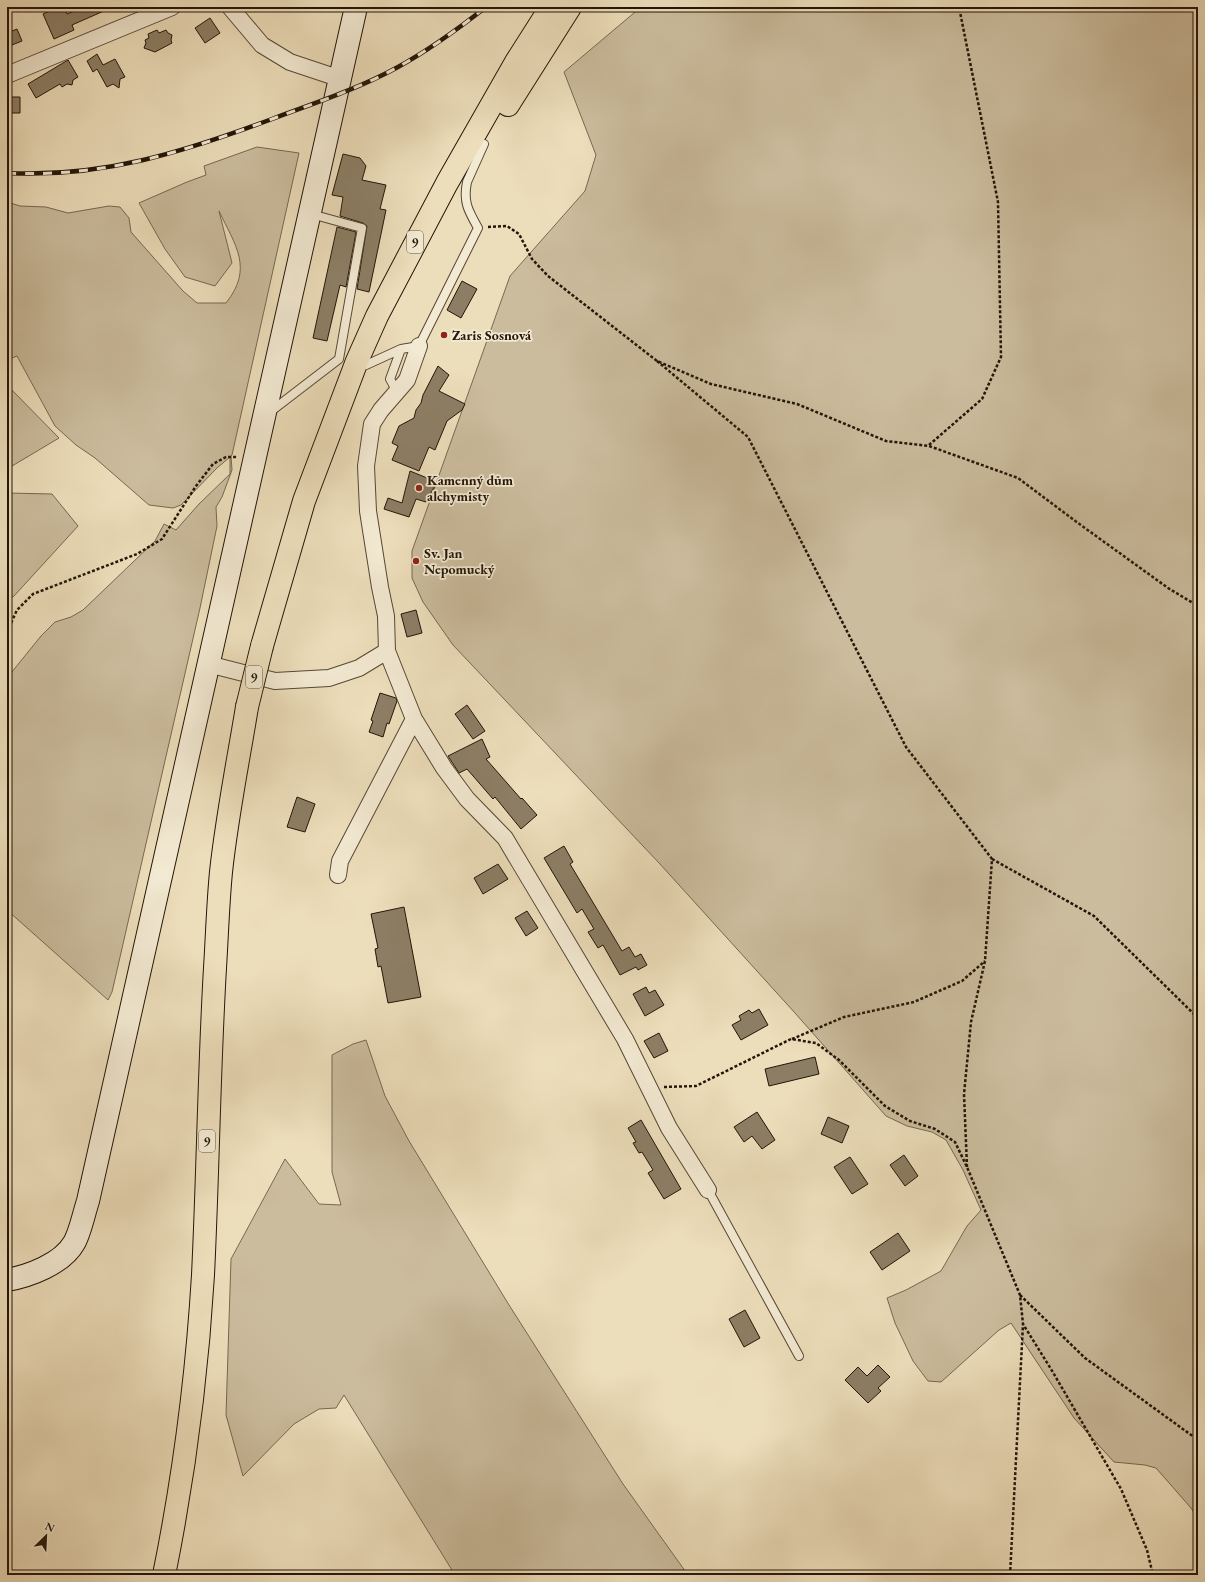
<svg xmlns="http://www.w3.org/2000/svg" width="1205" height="1582" font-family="'EB Garamond',serif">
<rect width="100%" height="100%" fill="#eddebb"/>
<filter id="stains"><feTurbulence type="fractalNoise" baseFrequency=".005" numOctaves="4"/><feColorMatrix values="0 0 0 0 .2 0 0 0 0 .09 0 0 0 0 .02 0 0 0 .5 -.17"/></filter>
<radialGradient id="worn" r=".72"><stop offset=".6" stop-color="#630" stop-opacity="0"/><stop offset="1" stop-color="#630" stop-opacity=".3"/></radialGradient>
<path fill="#cbbc9d" stroke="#776852" d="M641,7H1198V1519L1191,1508L1156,1468L1145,1465L1114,1462L1074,1418L1011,1323L999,1330L941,1382L928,1381L913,1361L895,1323L887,1298L906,1290L941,1271L967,1226L981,1210L963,1170L946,1140L932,1132L907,1126L886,1116L795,1013L660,864L453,645L423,602L412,578V551L510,276L585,191L596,155L564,72Z
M257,147L299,153L232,455L231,456L232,470L222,497L216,507L217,526L200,608L112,992L108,1000L7,910V678L41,636L55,622L71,617L83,610L155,541L164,524L176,530L199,504L230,474V457L217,468L181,505L173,508L149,505L95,458L76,445L55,426L17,356L7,360V202L20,206L46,207L68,213L109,206L120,207L129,218L131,232L183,291L197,303H226C254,268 235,245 219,211L232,263L215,286L185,277L165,249L139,203L187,182L206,175L204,166Z
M7,385L59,438L7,469Z
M7,493L52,494L78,526L14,596L7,601Z
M366,1040L385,1096L409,1141L509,1305L623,1484L688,1575H455L344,1395L336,1408L319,1409L294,1424L243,1476L226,1415L231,1259L285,1159L319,1204L341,1205L332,1172V1055L353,1044Z"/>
<path fill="#8c7e65" stroke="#231508" d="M58,7H64L67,14L84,7H113L72,25L74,30L54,39L43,14Z
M210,18L220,33L205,43L195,28Z
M17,29L22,41L7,47V33Z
M157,30L159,33L166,30L168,33L172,35L171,40L172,43L155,52L144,48L146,43L145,40L149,38L148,34Z
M97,54L103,65L115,59L125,77L120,79L119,88L113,84L107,87L97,69L93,72L87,61Z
M68,60L78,77L73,80L72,85L67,84L62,87L60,84L36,98L28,84Z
M7,97H20V113H7Z
M343,154L360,158L366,166L362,180L386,185L380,209L386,210L369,292L357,289L367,226L363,223L340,216L343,197L332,195Z
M337,227L356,232L346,287L340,285L327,341L313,338Z
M462,281L477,289L461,318L447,310Z
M438,366L449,375L439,391L465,404L462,410L447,421L435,450L429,447L419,471L392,460L398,446L392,443L399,426L414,418L416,410L421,403L423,395Z
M410,471L437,482L426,502L416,499L409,517L384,509L388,498L402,503Z
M416,610L422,633L407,637L401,614Z
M380,693L396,698L397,701L389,724L387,723L383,737L369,732L373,721L371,720Z
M467,705L485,731L473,739L455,714Z
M482,739L490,757L486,759L521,799L522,798L537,815L521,829L495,797L493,799L467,769L459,773L448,756Z
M297,797L315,804L305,832L287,827Z
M564,846L573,862L570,864L622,951L629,947L635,957L641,954L647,965L638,970L636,967L620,975L603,945L598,948L588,932L594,929L582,909L577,913L544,858Z
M498,864L508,879L483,894L474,878Z
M404,907L421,997L388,1003L381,966L378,967L375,949L378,948L371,914Z
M527,911L538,928L526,936L515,918Z
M646,987L649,993L655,990L664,1005L645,1016L633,994Z
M759,1009L768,1025L741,1040L732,1025L741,1020L739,1016L749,1010L752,1013Z
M659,1033L668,1051L654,1058L644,1041Z
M815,1057L819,1074L769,1086L765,1069Z
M757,1112L775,1140L762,1149L752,1136L744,1142L734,1127Z
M828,1117L849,1126L842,1143L821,1134Z
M641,1120L681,1189L664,1199L648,1173L653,1170L642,1152L639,1153L633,1143L636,1142L628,1128Z
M904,1155L918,1176L905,1186L890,1165Z
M850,1157L868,1184L852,1194L834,1167Z
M898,1233L910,1251L882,1270L870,1252Z
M745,1310L760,1338L744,1347L729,1319Z
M878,1365L890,1377L878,1388L881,1391L868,1403L845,1380L858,1367L867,1376Z"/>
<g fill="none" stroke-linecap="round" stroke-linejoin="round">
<g stroke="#564735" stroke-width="10">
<path id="lane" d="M366,365L401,349L419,346L478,228C468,210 463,202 467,182L484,144
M397,392L390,379L401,349
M270,412L339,359L362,228L311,214
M708,1190L799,1356"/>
</g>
<g stroke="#564735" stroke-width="18">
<path id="street" d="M230,7L262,45L290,62L341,79
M7,75L172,7
M419,346L407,380L381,410L372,424L366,466L368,511L380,587L386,616L387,651L414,719L444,768L467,799L505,838L625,1039L669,1128L708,1190
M208,664L275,681L329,678L359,668L387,651
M338,875L340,861L414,719"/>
</g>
<g stroke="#231508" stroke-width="24">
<path id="secondary" d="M7,1280C29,1276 62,1264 74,1243C80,1233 84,1213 88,1201L356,7"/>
</g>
<g stroke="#231508" stroke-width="24">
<path id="primary" d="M508,105L570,7
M262,646L304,501L357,361L377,316L447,183L516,62L551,7
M164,1575C184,1476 197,1376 203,1275C208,1173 209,1070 215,968C217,936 218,903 221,872C227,816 238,762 247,707"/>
</g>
<path stroke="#231508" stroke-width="2.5" stroke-dasharray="3 2" stroke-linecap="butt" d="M488,227L507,226L519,234L532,259L548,276L657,361L711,384L797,404L886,441L929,446L1018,478L1078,523L1168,588L1198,606
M657,361L748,437L906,747L992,859L985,961L971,1022L964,1094L967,1167
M929,445L982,399L1001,357L998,202L959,7
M7,632L17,610L33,594L137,554L162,539L196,486L213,464L226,457H238
M992,859L1094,916L1198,1018
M792,1039L844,1017L914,1002L962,981L985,961
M664,1087L696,1086L791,1039L816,1043L839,1060L885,1106L910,1121L935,1129L955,1142L967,1167L1020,1295L1023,1324L1051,1369L1121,1489L1147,1550L1153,1575
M1020,1295L1085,1358L1198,1440
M1010,1575L1023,1324"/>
<use href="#lane" stroke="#f3ead3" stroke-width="8"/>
<use href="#street" stroke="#f3ead3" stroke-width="16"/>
<use href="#secondary" stroke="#f3ead3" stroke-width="22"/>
<use href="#primary" stroke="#eddebb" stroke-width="22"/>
<g stroke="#231508" stroke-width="4.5">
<path id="rail" d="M7,173C102,178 184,152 272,119C315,103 358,89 398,67C429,50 458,29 486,7"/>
</g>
<use href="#rail" stroke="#f3ead3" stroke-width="3" stroke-dasharray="9" stroke-linecap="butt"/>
<g stroke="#231508" stroke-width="24" stroke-linecap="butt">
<path id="primary-bridge" d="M247,707L262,646"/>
</g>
<use href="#primary-bridge" stroke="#eddebb" stroke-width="22"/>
</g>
<g fill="#8f2418" stroke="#f3ead3" stroke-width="1.5">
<circle cx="444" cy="335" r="4"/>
<circle cx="419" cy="488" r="4"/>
<circle cx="416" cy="561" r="4"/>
</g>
<g text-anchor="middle" stroke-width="3.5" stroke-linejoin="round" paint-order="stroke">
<g fill="#f3ead3" stroke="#615545" stroke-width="1">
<rect x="407" y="231" width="16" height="22" rx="3"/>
<rect x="246" y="666" width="16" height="22" rx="3"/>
<rect x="199" y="1130" width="16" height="22" rx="3"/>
</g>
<g font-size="13" font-weight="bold" fill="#231508">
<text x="415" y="247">9</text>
<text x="254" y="682">9</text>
<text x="207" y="1146">9</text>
</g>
<g font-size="14" font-weight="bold" fill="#231508" stroke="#f3ead3" text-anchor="start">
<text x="452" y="340">Zaris Sosnová</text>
<text x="427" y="485">Kamenný dům<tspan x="427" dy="16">alchymisty</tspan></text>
<text x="424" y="558">Sv. Jan<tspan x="424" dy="16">Nepomucký</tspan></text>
</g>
</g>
<rect width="1205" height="1582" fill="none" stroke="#eddebb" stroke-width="24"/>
<rect x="8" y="8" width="1189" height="1566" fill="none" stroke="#231508" stroke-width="2"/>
<rect x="12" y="12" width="1181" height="1558" fill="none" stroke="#231508"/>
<g transform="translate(46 1536) rotate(24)" stroke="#f3ead3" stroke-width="3" paint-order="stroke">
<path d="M0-3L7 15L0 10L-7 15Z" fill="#231508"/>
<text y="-6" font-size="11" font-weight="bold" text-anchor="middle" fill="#231508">N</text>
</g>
<rect width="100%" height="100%" filter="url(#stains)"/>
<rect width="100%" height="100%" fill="url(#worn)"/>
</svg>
